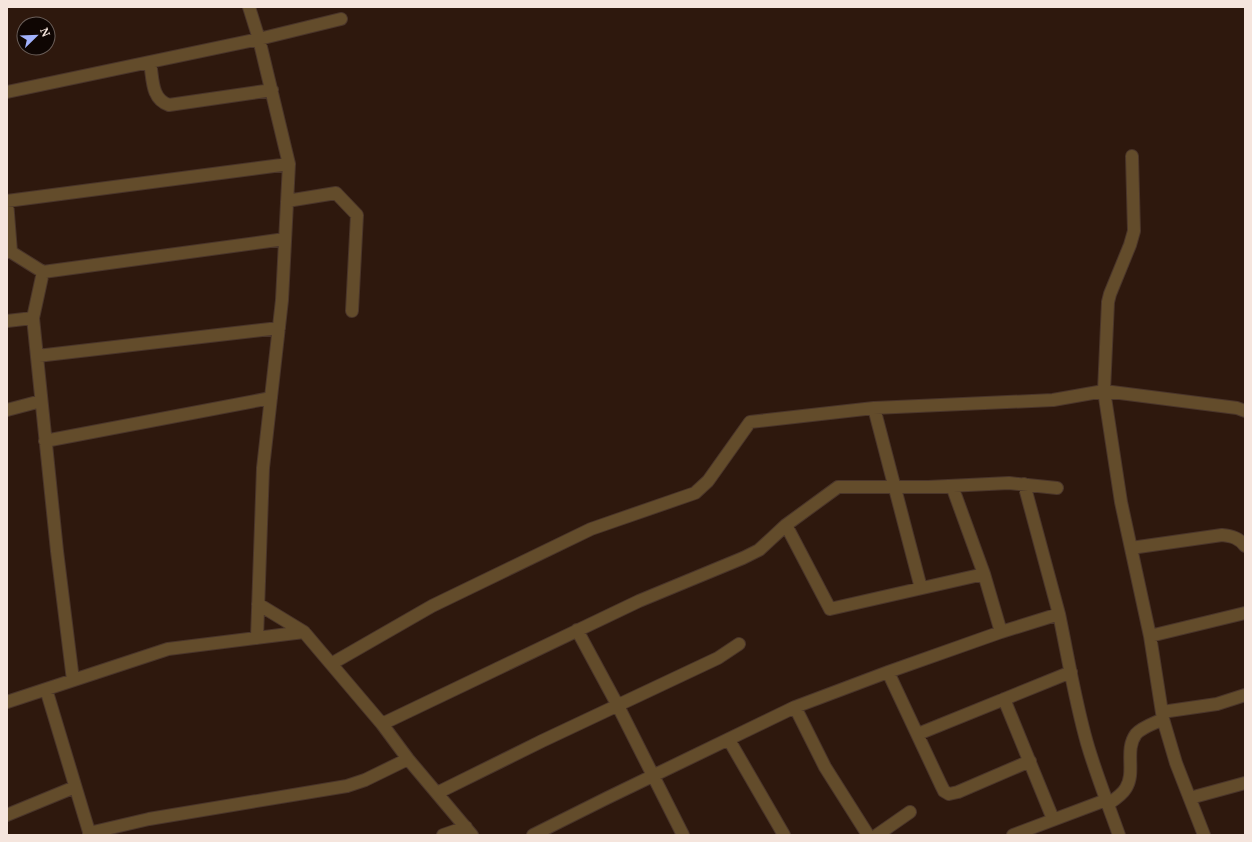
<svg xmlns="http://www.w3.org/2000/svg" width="1252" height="842" font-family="'Noto Serif',serif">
<rect width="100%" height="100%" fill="#2e180d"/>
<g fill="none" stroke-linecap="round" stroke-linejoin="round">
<g stroke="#4a352a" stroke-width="14">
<path id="minor" d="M249,7L259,39L289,164
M150,62C153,79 151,99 169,105L272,90
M7,92L259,39L341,19
M1132,156L1134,231L1130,245L1110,294L1108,302L1104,391L1121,502L1150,636L1163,719L1176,763L1204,835
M287,201L336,193L357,215L352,311
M7,252H11L7,201L289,164L282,300L263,468L257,638
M11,252L43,272L285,239
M43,272L33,318L57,551L73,680
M7,321L33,318
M37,356L279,328
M874,408L921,588
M7,410L41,401
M45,441L271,398
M952,486L984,574L1001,632
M786,525L830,609L984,574
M1131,548L1222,535C1232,536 1239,538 1245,546
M258,604L304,632
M1059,614C1068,657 1075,701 1087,743C1096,774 1108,804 1119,835
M577,630L618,706L683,835
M1150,636L1245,613
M331,664L432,606L591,529L695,493L708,481L750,422L874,408L1053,400L1104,391L1237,408L1245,411
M888,672L941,785L944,791L949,794L958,792L1030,761
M46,689L90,835
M1004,699L1053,819
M7,702L168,649L304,632L382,724L408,759L472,835
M795,707L825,767L868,835
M1162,712L1217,704L1245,695
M382,724L639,601L743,558L759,550L786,525L838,487H928L1009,483L1057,488
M918,734L1071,672
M729,740L784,835
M437,793L542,741L718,658L739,644
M1190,798L1245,783
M1108,804C1114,800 1122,795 1126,788C1136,772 1124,750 1136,734C1142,727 1155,723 1163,719
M7,815L75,787
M89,833L149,819L347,786L365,780L408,759
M443,835L466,827
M533,835L607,798L795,707L888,672L1001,632L1059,614L1024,484
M877,835L910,812
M1013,835L1106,800"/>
</g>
<use href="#minor" stroke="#634c2b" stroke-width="12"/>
</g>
<rect width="1252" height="842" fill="none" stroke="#f5e5dd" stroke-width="16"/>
<g transform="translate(36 36) rotate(67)"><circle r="19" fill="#0f0603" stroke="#6b5f5a"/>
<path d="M0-3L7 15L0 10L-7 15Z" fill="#a2b2fd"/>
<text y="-6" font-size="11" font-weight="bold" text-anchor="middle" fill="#f5e5dd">N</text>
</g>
</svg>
